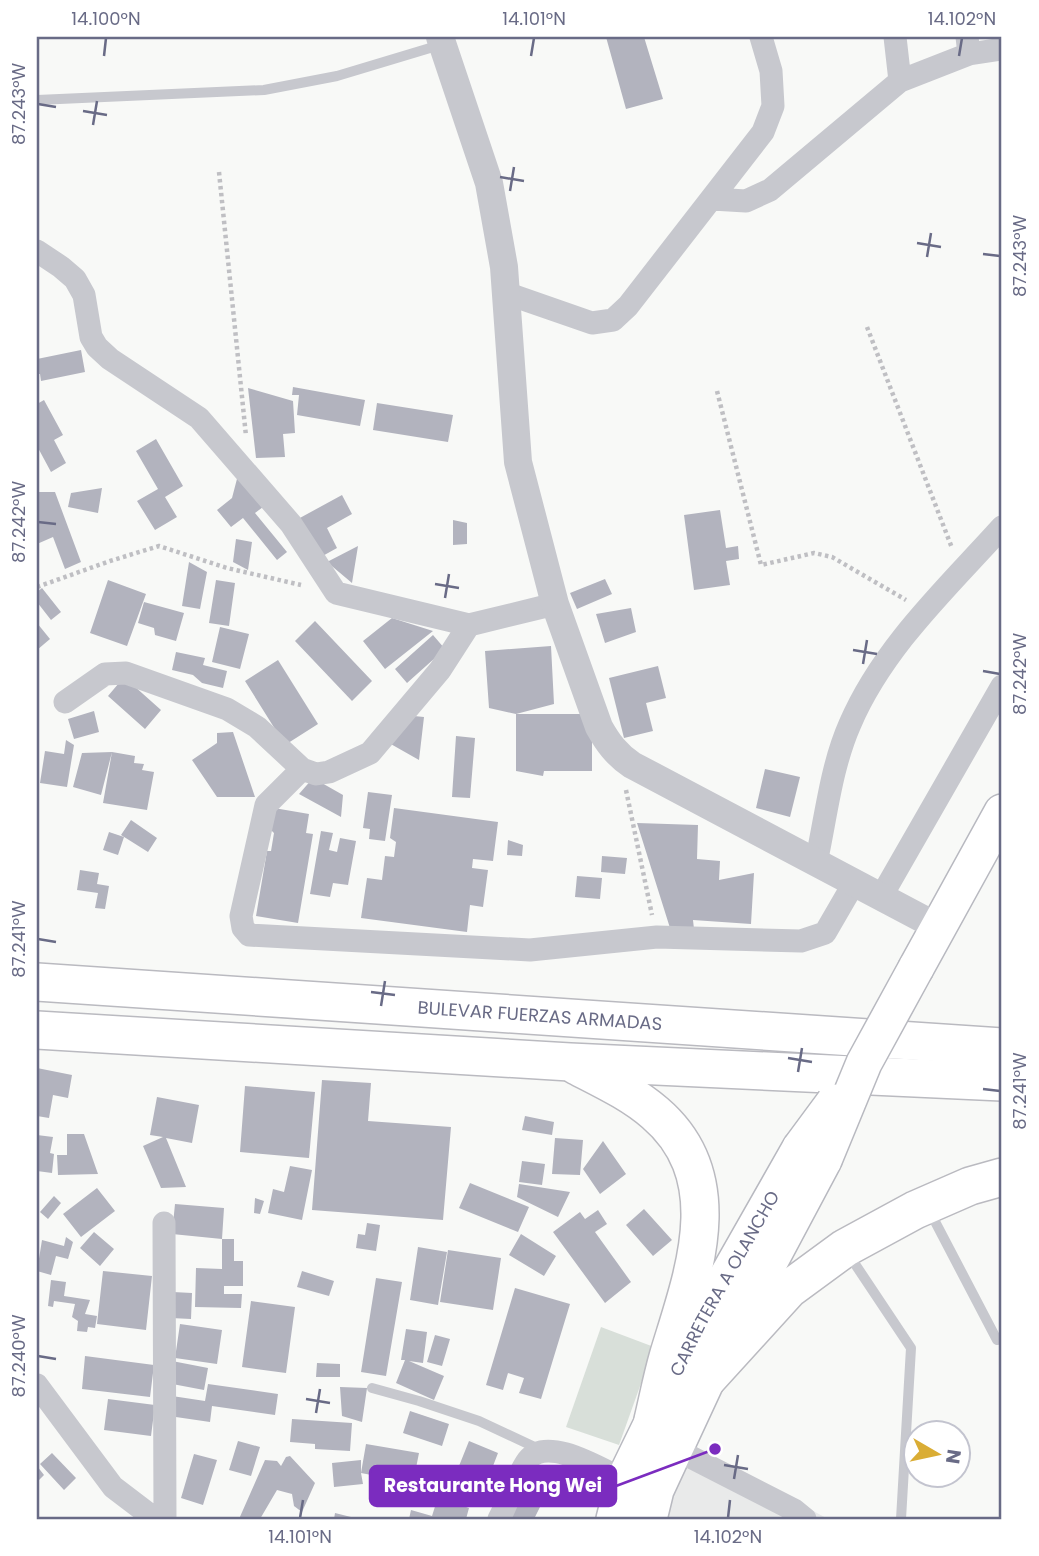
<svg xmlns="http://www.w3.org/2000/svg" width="1039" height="1556" font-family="Poppins,sans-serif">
<rect width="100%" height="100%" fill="#f8f9f7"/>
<path fill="#e9eaea" d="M691,1444L828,1519H666Z"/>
<path fill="#d8dfd9" d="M601,1327L654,1347L619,1445L566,1427Z"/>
<path fill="#b2b3be" d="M606,37H644L663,99L626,109Z
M81,350L85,372L41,381L40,374H37V359Z
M293,387L365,400L360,426L297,415L299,395H292Z
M248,388L293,401L295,433L283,434L285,457L256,458Z
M44,400L63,435L54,440L66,463L51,472L37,446V404Z
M377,403L453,415L448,442L373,430Z
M156,439L183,486L165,497L177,517L155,530L137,501L158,489L136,451Z
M238,475L263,507L255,513L287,552L277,560L243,518L231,527L217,510L232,498Z
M102,488L98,513L68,507L71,493Z
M37,492H55L81,562L65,569L53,537L37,544Z
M342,495L352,514L327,528L337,548L319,558L298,519Z
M720,510L726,548L738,546L739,559L726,561L730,585L694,590L684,515Z
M453,520L467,523V544L453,545Z
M236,539L252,542L248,570L233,562Z
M358,546L352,583L327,562Z
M189,562L207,572L200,609L182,606Z
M605,579L612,594L577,609L570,593Z
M108,580L146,594L127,646L90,633Z
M216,580L235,583L229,626L209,623Z
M42,588L61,612L51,620L37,602V592Z
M144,602L184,613L176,641L155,635L154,628L138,623Z
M631,608L636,632L605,643L596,614Z
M392,618L433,631L385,669L363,641Z
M315,621L372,681L352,701L295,641Z
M37,623L50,639L37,650Z
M220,627L249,634L240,669L212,662Z
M433,635L445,649L407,683L395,669Z
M551,646L554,704L516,714L489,708L485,651Z
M176,652L205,658L203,665L227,671L223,688L202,683L193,675L172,670Z
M278,660L318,724L285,745L245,681Z
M658,666L666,698L646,703L653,731L624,738L609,678Z
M124,677L161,710L145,729L108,696Z
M94,711L99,732L74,739L68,719Z
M516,714H592V771H544L543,776L516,771Z
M404,715L424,717L419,760L389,743Z
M233,732L255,797H217L192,760L217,743V733Z
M456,736L475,738L470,798L452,797Z
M66,740L74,745L67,787L40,783L45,751L64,754Z
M112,752L101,795L73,787L82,753Z
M112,752L135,756L134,763L144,764L142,770L154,772L147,810L103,803Z
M765,769L800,777L790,817L756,808Z
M313,778L343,795L341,817L299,794Z
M368,792L392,795L385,841L369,839L370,829L363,828Z
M274,808L309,814L306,833L313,834L298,923L256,916L267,851H271L274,833L271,830Z
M394,808L498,822L493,861L473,859L472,868L488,870L483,907L470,905L467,932L361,918L367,878L382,880L385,856L394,857L396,842L390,838Z
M131,820L157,838L148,852L121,835Z
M637,823L698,825L697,859L720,861L719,880L754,873L751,924L693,920L694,929L670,928Z
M321,831L333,833L329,850L337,852L340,838L356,841L348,885L333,883L330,897L310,894Z
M109,832L124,837L118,855L103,850Z
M508,840L523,845L522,856L507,855Z
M602,856L627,858L625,874L601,872Z
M80,870L99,873L97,884L109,886L105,909L95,908L98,893L77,890Z
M577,876L602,878L600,899L575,897Z
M37,1068L72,1075L68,1098L53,1095L49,1118L37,1116Z
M322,1080L371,1083L368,1121L451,1127L443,1220L312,1210Z
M245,1086L315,1092L309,1158L240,1152Z
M157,1097L199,1105L192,1143L166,1138L186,1187L161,1188L143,1146L163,1137L150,1135Z
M525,1116L554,1122L552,1135L522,1130Z
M67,1134H84L98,1174L58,1175L57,1155H67Z
M37,1135L53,1137L50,1153L54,1154L52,1173L37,1171Z
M555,1138L583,1140L580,1175L552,1174Z
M603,1141L626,1174L600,1194L583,1169Z
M522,1161L545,1164L542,1185L519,1182Z
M290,1166L312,1170L302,1220L268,1213L273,1189L284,1192Z
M470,1183L529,1207L518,1232L459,1208Z
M519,1184L570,1192L558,1217L517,1197Z
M97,1188L115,1211L81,1237L63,1214Z
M54,1196L61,1203L48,1219L40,1212Z
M255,1198L264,1201L260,1214L254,1213Z
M175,1204L224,1208L222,1239L172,1234Z
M644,1209L672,1240L653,1256L626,1225Z
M598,1210L607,1224L595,1232L631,1282L605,1303L553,1232L580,1212L585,1219Z
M367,1223L380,1225L376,1251L356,1248L358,1234L365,1235Z
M94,1232L114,1249L100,1266L80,1248Z
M521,1234L556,1256L544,1276L509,1255Z
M66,1237L73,1242L68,1259L56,1256L51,1275L37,1271L42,1240L64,1246Z
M222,1239H234V1261H243V1286H224V1294H242L241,1308L195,1307L196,1268L222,1269Z
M418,1247L447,1252L438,1305L410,1300Z
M448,1250L501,1258L493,1310L440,1302Z
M103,1271L152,1276L146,1330L97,1324Z
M302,1271L334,1281L329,1296L297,1287Z
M376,1278L402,1282L386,1376L361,1372Z
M51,1280L66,1282L64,1296L90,1300L85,1314L97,1316L95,1328L88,1327L87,1332L77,1331L78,1321L72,1317L75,1304L54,1301L53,1307L48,1306Z
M515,1288L570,1304L541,1399L519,1393L524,1378L508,1373L503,1390L486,1385Z
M173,1292L192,1293L191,1319L171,1318Z
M251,1301L295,1307L286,1373L242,1367Z
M180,1324L222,1330L217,1364L175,1358Z
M406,1329L427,1332L423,1363L409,1361L444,1376L434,1400L396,1383L405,1360H401Z
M435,1335L450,1339L442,1366L427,1362Z
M85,1356L154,1365L150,1397L82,1389Z
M172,1361L208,1368L204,1390L167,1383Z
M317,1363L340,1364V1377H316Z
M208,1384L278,1394L275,1415L212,1406L210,1422L169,1416L172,1396L205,1401Z
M340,1387L367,1388L362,1422L342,1416Z
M108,1399L155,1405L151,1436L104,1430Z
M410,1411L449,1424L442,1446L403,1433Z
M292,1419L352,1423L350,1451L315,1449V1444L290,1442Z
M238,1441L260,1447L251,1476L229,1470Z
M469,1441L498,1453L488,1479L459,1466Z
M366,1444L419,1453L413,1483L361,1473L363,1484L334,1487L332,1463L361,1460V1473Z
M52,1453L76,1478L64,1490L40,1464Z
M194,1454L217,1460L203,1505L181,1498Z
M290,1456L315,1483L302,1512L294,1506L292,1494L277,1490L260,1519H239L265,1460L277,1461L281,1466L286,1457Z
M37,1466L44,1475L37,1482Z
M514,1494L540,1507L534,1519H501Z
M438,1497L469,1508L466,1519H442L435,1517L434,1519H409L411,1510L432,1516Z
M335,1513L355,1518V1519H334Z"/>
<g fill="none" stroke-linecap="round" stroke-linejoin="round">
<g stroke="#b8b9c0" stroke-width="38">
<g id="primary">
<path d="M916,968L1002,812"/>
<path id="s1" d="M614,1519L624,1480L701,1322L800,1148"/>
<path d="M649,1519L656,1490L708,1378L824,1160"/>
</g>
</g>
<g stroke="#babac0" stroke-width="40">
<g id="trunk">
<path id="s2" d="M37,982L1002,1047"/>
<path d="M37,1030L570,1062L1002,1082"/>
<path d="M577,1066C604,1080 632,1093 655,1113C732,1179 692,1277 668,1357C662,1378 658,1399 653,1420"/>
<path d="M708,1378L789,1289L845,1248L915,1210L970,1186L1002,1177"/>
</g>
</g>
<path stroke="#bfbfc3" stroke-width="4.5" stroke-dasharray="3.5 3.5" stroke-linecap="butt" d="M219,172L246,436
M867,327L952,548
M717,391L761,565L814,553L832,557L906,600
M37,587L110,561L159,546L227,568L301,585
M626,790L652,915"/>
<path stroke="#c7c8ce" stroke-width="10" d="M37,100L264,90L337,76L440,45
M929,1210L997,1340
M847,1252L911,1348L901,1519
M372,1388L419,1401L479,1421L541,1450"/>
<path stroke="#c7c8ce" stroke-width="23" d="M895,37L900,81
M967,37L969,54L1002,49
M712,199L746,201L770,190L900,81L969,54
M37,251L61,267L75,279L84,295L91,337L97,347L110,359L199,418L291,524L336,593L469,625L555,604
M506,293L592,323L613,320L628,306L763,132L773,106L771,71L761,37
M65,702L105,674L126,673L227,709L257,727L302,769L316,774L329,772L370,753L440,670L469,625
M302,769L266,805L241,916L243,928L249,935L530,950L657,937L801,941L825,933L854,883
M816,863C826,817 831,767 850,724C883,647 947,588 1002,527
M881,897L1002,686
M164,1223L165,1519
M37,1385L113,1487L155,1519
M675,1449L794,1510L805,1519
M499,1519C508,1502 517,1475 528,1460C547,1435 602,1470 624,1480"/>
<path stroke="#c7c8ce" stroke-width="28" d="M440,37L489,183L504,267L518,462L555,604L599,727C608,743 616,754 632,765L938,927"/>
<use href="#primary" stroke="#fff" stroke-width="35"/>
<use href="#trunk" stroke="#fff" stroke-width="37"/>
<g stroke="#b8b9c0" stroke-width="38" stroke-linecap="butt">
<path id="primary-bridge" d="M800,1148L834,1102
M824,1160L864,1063L916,968"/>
</g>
<use href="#primary-bridge" stroke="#fff" stroke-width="35"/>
</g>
<path fill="none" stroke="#696b86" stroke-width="2.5" d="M104,56L106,38M531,56L534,38M959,56L962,38M38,104L56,107M83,111L107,115M93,125L97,101M500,177L524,181M510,191L514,167M917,243L941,247M983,254L1000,256M927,257L931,233M38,522L56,524M435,584L459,588M445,598L449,574M853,650L877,654M863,664L867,640M983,671L1000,674M38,939L56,942M371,992L395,995M381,1006L385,981M788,1058L812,1062M798,1072L802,1048M983,1089L1000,1091M38,1356L56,1359M306,1399L330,1403M316,1413L320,1389M724,1465L748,1469M734,1479L738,1455M300,1518L303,1500M728,1518L730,1500"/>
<g text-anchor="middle" stroke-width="7" stroke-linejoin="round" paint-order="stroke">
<g font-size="18" fill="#696b86" stroke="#fff">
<text dy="6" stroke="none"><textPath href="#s2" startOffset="504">BULEVAR FUERZAS ARMADAS</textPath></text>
<text dy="6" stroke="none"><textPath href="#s1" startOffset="261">CARRETERA A OLANCHO</textPath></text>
</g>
</g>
<path fill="none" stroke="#7b2cbf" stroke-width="2.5" d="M715 1449L616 1486"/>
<circle fill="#7b2cbf" stroke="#fff" stroke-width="2.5" cx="715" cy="1449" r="7"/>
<rect fill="#7b2cbf" stroke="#7b2cbf" stroke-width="2.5" x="370" y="1466" width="246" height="40" rx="7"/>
<g font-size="19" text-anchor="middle" font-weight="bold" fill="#fff">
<text x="493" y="1492">Restaurante Hong Wei</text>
</g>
<rect width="1039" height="1556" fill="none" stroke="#ffffff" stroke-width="77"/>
<g transform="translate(937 1454) rotate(99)"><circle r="33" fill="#ffffff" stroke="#c3c4cf" stroke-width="2"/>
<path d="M0-5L12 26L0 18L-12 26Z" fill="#daad35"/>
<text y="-10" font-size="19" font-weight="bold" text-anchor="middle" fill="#696b86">N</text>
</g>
<rect x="38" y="38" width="962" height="1480" fill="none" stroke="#696b86" stroke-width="2.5"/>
<g font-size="18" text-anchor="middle" fill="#696b86">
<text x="106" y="25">14.100°N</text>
<text x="534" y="25">14.101°N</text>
<text x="962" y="25">14.102°N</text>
<text transform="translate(19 104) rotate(-90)" y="6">87.243°W</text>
<text transform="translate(1020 256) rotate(-90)" y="6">87.243°W</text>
<text transform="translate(19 522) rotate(-90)" y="6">87.242°W</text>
<text transform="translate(1020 674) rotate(-90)" y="6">87.242°W</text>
<text transform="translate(19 939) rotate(-90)" y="6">87.241°W</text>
<text transform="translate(1020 1091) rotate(-90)" y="6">87.241°W</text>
<text transform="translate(19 1356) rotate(-90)" y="6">87.240°W</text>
<text x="300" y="1543">14.101°N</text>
<text x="728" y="1543">14.102°N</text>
</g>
</svg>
